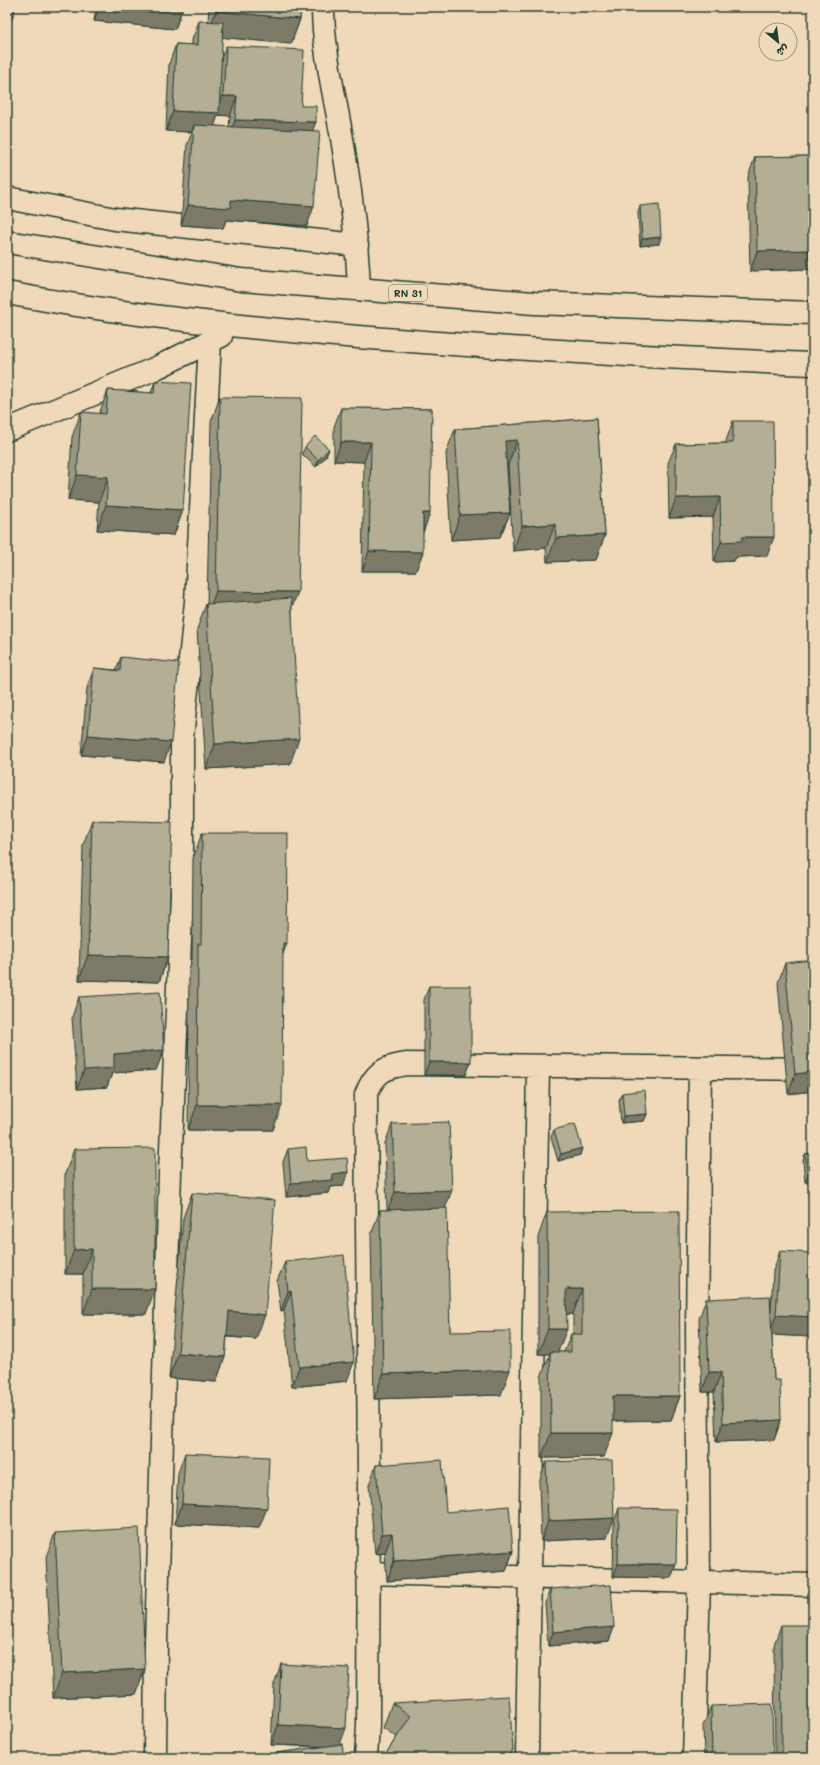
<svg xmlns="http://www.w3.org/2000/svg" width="820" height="1765" font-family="Mali,'Playpen Sans Arabic',sans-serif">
<rect width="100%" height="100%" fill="#efd9b8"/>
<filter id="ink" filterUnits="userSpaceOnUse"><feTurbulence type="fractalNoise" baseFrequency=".025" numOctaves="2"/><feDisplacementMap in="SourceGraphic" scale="8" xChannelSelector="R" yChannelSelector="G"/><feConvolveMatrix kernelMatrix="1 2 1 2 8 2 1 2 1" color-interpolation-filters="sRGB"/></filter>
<g filter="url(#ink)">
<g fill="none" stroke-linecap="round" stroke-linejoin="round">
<g stroke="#1f3d34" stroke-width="25">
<path id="minor" d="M323,7C323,49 334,92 341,133C350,185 357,237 359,289
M7,198L115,219L357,245
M7,430L154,369L221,336
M368,1573L813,1585
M155,1758L156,1642L170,1172L182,894V738L196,602L210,342
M366,1758L368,1725L369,1477L366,1095C374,1073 384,1067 407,1064L813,1069
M527,1758L538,1066
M694,1758L699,1582L697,1330L700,1068"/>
</g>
<g stroke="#1f3d34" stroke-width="25">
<path id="trunk" d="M7,242L241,280L534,303L813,313
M7,293C123,315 240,327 358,337C510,349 661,358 813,364"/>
</g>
<use href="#minor" stroke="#efd9b8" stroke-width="22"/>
<use href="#trunk" stroke="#efd9b8" stroke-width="22"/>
</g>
<path fill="#9b967f" stroke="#1f3d34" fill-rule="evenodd" d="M96,7H183L175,29L94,21Z
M209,7H301L300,19L291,44L222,37L221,59L226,46L301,106L313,131L307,226L226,220L223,228L181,225L187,145L192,132L166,131L169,64L176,44L192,45V40L199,21H208ZM218,115L230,116L229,127L214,126Z
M813,156V269L750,271L748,177L755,157Z
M640,206L659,244L640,246L638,213Z
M155,381L183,510L174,535L97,530L99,502L68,500L72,437L81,412L99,414L108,390L151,393Z
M220,397L292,609L290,764L206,769L197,629L206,604H207L211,422Z
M341,408L432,409L423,531L416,571H362L364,462L334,461V427Z
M597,418L605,535L596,560L547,562L546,548L513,551L508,465H507L510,513L500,537L451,540L446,453L455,429Z
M733,421L767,556L736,557L734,561L714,562L713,517L669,518L668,463L676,444L726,443V441Z
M305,447L329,449L326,456L316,467L302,454Z
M121,657L164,762L81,755L87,688L94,668L116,670Z
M92,820L168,957L159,982L79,980L83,845Z
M202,833L273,1130H188L189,969L192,959L193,858Z
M785,963L813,1091L788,1094L778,983Z
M429,986L466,1075H424V1000Z
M79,997L164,1050L156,1070L112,1073L107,1087L77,1089L72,1017Z
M622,1093L647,1114L644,1121L621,1123L619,1100Z
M392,1124L445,1208L450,1332L501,1395L374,1399L371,1235L380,1210H387L385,1144Z
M554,1130L582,1148L580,1155L558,1161L551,1137Z
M74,1149L146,1314H83V1274H65V1174Z
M288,1149L307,1161L343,1186L330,1187L328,1193L286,1197L283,1162Z
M813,1153V1182H805L803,1161L805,1154Z
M192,1193L256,1339L227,1337L225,1357L216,1382L169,1378L183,1218Z
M547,1212L680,1396L671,1420L613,1421L604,1457L541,1458V1377L550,1354H538V1237ZM566,1314H573V1334H571L564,1352H558Z
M780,1251L813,1337L772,1335L774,1380L781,1420L774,1440L716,1442L714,1392H702L699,1319L706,1299L771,1311L773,1271Z
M285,1262L347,1381L292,1387L284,1310L281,1311L277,1281Z
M185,1453L259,1528L175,1524L178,1473Z
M546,1462L607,1538L541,1541L539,1482Z
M376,1465L446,1512L513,1551L506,1571L387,1581L385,1553L375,1554L369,1485Z
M619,1508L676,1564L671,1578L613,1577L614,1522Z
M55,1533L145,1669L136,1694L53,1698L46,1557Z
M550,1589L614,1627L609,1641L548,1646L545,1603Z
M781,1625L813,1758H775L774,1645Z
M281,1664L340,1744L344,1758H275L277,1753L321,1747L271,1745L274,1684Z
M392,1703L513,1749L509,1758H383L397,1737L383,1728Z
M711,1706L773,1758H704L703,1726Z"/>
<path fill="#7e7a68" stroke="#1f3d34" d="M7,7H16L10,24H7Z
M46,7H62L61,8Z
M99,7H183L175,29L94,21Z
M216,11L300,19L291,44L207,36Z
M223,96H237L230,116L218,115L212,133L194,125L192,132L166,131L173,111L217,113Z
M235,120L316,122L308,142L228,139Z
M231,200L314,206L307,226L226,220L223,228L181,225L188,205Z
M661,237L659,244L640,246L642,239Z
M813,250V269L750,271L757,251Z
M517,440L508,465L496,466L505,441Z
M341,442H371L364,462L334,461Z
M329,449L326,456L316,467L318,460Z
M77,475L108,477L99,502L68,500Z
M720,497L713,517L669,518L676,498Z
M106,505L183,510L174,535L97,530Z
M423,513H430L423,533Z
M510,513L500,537L451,540L460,515Z
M555,524L546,548L513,551L522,526Z
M605,535L596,560L547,562L556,538Z
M742,537H774L767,556L736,557L734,561L714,562L721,542Z
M369,551L423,552L416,571H362Z
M216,591L298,592L288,617L207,616Z
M88,735L171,742L164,762L81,755Z
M299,739L290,764L206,769L215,744Z
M283,943H287L278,968Z
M88,955L168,957L159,982L79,980Z
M164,1050L156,1070L112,1073L107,1087L77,1089L84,1070L114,1054Z
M429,1062H471L466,1075H424Z
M813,1072V1091L788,1094L795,1074Z
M197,1105H282L273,1130H188Z
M647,1114L644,1121L621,1123L624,1116Z
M582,1148L580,1155L558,1161L561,1154Z
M348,1172L343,1186L330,1187L328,1193L286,1197L291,1183L332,1174Z
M808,1175H813V1182H805Z
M452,1190L445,1209L387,1212L395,1192Z
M92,1249L83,1274H65L74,1250Z
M92,1289H155L146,1314H83Z
M566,1289H582L573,1314H557Z
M288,1291H291L284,1310L281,1311Z
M229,1311L265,1315L256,1339L220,1336Z
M776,1315L813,1317V1337L769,1335Z
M548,1329H567L557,1354L550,1352V1354H538Z
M178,1353L225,1357L216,1382L169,1378Z
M354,1362L347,1381L292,1387L299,1367Z
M510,1370L501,1395L374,1399L383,1374Z
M709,1372H721L714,1392H702Z
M613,1396H680L671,1420L604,1421Z
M781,1420L774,1440L716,1442L723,1423Z
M551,1433H613L604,1457L541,1458Z
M182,1504L267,1508L259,1528L175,1524Z
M614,1518L607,1538L541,1541L548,1521Z
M392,1533L385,1553L375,1554L382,1534Z
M513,1551L506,1571L387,1581L394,1561Z
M618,1564H676L671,1578L613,1577Z
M614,1627L609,1641L548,1646L553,1632Z
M145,1669L136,1694L53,1698L62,1673Z
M278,1725L346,1728L339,1747L271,1745Z
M513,1749L509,1758H507Z"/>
<path fill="#b4ae94" stroke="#1f3d34" d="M216,7H301L300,19L216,11Z
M199,21L223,22L219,113L173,111L176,44L198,45Z
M226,46L304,50L301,106H316V122L235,120L237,96H223Z
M194,125L320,131L314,206L231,200V208L188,205Z
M813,156V250L757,251L755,157Z
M659,204L661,237L642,239L640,206Z
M155,381L191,383L183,510L106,505L108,477L77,475L81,412L106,414L108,390L154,393Z
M220,397L302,398L298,592L216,591Z
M341,408L432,409L430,513H423V552L369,551L371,442H341Z
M597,418L605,535L556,538L555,524L522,526L517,440L505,441L510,513L460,515L455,429Z
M733,421H773L774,537H742V541L721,542L720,497L676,498V444L733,443Z
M315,436L329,449L318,460L305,447Z
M291,598L299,739L215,744L206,604Z
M121,657L179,663L171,742L88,735L94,668L120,671Z
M92,820L172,822L168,957L88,955Z
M202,833H288L287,943H283L282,1105H197L198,944H201Z
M813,960V1072L795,1074L785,963Z
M429,986H471V1062H429Z
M160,992L164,1050L114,1054V1068L84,1070L79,997Z
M645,1090L647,1114L624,1116L622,1093Z
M449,1122L452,1190L395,1192L392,1124Z
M575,1124L582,1148L561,1154L554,1130Z
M306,1147L307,1161L347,1158L348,1172L332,1174L333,1180L291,1183L288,1149Z
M155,1148V1289H92V1249L74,1250V1149Z
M813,1153V1175H808L805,1154Z
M192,1193L275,1200L265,1315L229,1311L225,1357L178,1353Z
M447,1208L450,1332L510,1331V1370L383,1374L380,1210Z
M679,1211L680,1396H613V1433H551L550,1352H571V1334H582V1289H566L567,1329H548L547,1212Z
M780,1251L813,1253V1317L776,1315Z
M344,1255L354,1362L299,1367L291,1291H288L285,1262Z
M770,1296L774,1380H780L781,1420L723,1423L721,1372H709L706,1299Z
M185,1453L269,1457L267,1508L182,1504Z
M442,1460L446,1512L509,1506L513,1551L394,1561L392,1533L382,1534L376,1465Z
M612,1460L614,1518L548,1521L546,1462Z
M619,1508L677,1509L676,1564H618Z
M139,1528L145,1669L62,1673L55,1533Z
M611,1585L614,1627L553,1632L550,1589Z
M781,1625H813V1758H782Z
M281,1664L349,1668L346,1728L278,1725Z
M509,1696L513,1749L507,1758H383L411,1716L392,1703Z
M772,1704L773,1758H712L711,1706Z
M342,1744L344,1758H277V1753Z"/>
</g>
<g text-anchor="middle" stroke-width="4" stroke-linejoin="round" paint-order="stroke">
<rect fill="#efd9b8" stroke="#5d6c5c" stroke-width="1" x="389" y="285" width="38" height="16" rx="3"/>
<g font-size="10" font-weight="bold" fill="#1f3d34">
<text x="408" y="297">RN 31</text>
</g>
</g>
<rect width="820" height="1765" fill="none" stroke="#efd9b8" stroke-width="24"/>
<rect x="12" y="12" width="796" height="1741" fill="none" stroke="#1f3d34" stroke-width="1.5" filter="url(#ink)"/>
<g transform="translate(778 42) rotate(151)"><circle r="19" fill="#efd9b8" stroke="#9c9b83"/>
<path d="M0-3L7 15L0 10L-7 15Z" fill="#1f3d34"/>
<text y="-6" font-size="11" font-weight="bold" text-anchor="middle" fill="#1f3d34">ش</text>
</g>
</svg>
